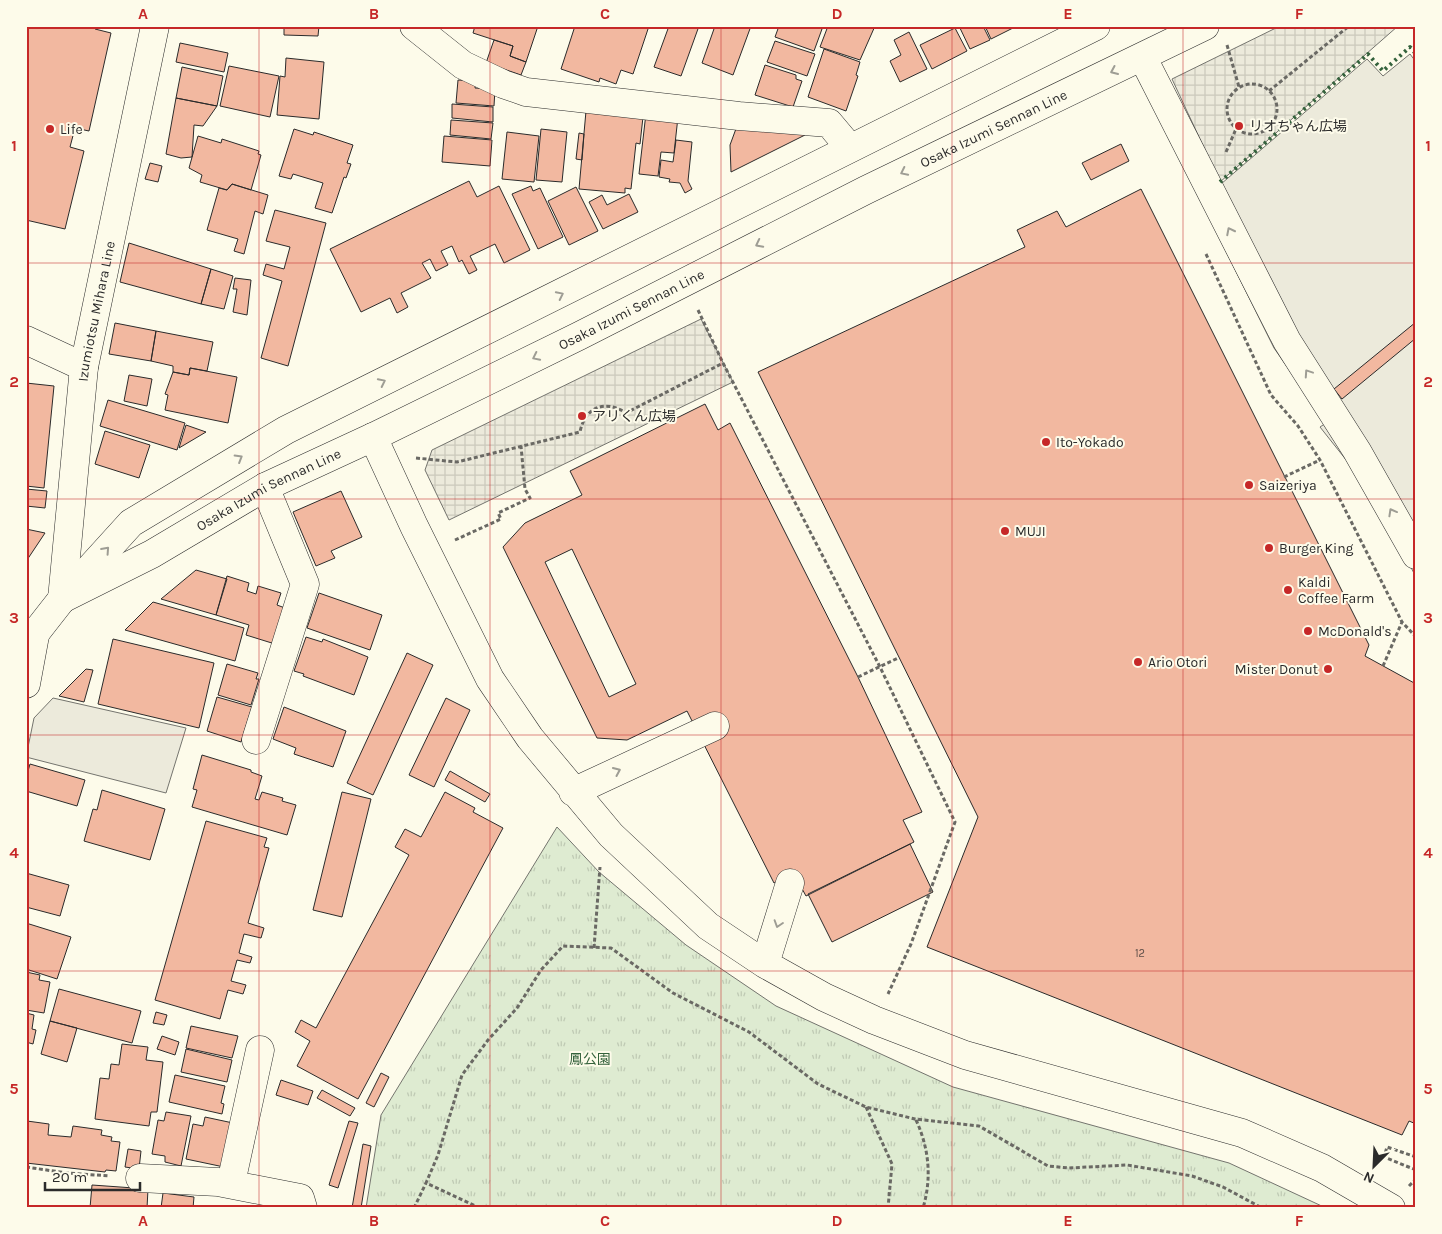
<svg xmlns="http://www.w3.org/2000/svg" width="1442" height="1234" font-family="Karla,'Noto Sans JP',sans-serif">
<defs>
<pattern id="park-tufts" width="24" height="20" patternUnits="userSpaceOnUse" patternTransform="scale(1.25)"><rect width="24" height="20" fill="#deebd1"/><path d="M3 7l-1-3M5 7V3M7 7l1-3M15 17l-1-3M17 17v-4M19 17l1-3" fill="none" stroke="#bfcab4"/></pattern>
<pattern id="plaza-grid" width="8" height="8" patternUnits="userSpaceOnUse" patternTransform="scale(1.25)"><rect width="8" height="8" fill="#eceadb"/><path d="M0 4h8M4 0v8" fill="none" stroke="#cbc9bc"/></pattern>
</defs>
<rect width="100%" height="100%" fill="#fdfbea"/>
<path fill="url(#park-tufts)" stroke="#74746e" d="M557,827L599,872L686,945L776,1006L953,1087L1229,1163L1326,1208H366L381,1115Z"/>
<path fill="#eceadb" stroke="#74746e" d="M1410,54L1416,62V577L1370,490L1320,427L1326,423L1274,348L1198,195L1221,184L1367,59L1383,76Z
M53,698L186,728L166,793L26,757L34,718Z"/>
<path fill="url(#plaza-grid)" stroke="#74746e" d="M1280,26H1398L1220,182L1172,79Z
M701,319L733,382L449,520L425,470L432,450Z"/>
<path fill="#f2b8a0" stroke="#2b2b2b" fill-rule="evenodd" d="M26,26H96L95,29L111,33L89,131L75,128L70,147L84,151L65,229L26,220Z
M284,26H319L318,36L284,35Z
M475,26H538L526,62L510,56L513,46L473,33Z
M575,26H649L633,74L621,70L616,84L600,78L599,82L561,69Z
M669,26H699L681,76L654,67Z
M715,26H751L733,75L702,63Z
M779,26H814L822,29L814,51L775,37Z
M828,26H875L860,60L820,47Z
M959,26H983L990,40L970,49Z
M985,26H1017L991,39Z
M955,28L967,51L932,69L920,45Z
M909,32L927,69L900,82L890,61L901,55L894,40Z
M494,40L513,46L510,56L526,62L521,75L486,63Z
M775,41L815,54L807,76L767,62Z
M180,43L228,53L224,72L176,62Z
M824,49L860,62L856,75L858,76L846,111L808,97Z
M286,58L324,62L319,119L277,115L280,76L285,77Z
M765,65L796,75V79L802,81L793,107L755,95Z
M229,66L279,76L270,117L220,106Z
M182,67L223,76L217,106L176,98Z
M458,80L476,81L475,88L495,89L494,106L456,103Z
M176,98L217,106L203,126L194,125L192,157L181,158L166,154Z
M452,104L493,107V122L452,118Z
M586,111L643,117L640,144L636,143L631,189L625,188V193L579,189Z
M646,113L678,117L674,153L661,152L658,176L639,174Z
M451,120L493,123L491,139L450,135Z
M737,126L801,128L805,135L731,172L730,145Z
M294,129L313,135L314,132L353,145L347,163L351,164L346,178L344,177L332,213L315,208L323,183L293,174L291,179L279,176Z
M541,129L567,132L562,182L536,180Z
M507,132L539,136L534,182L502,179Z
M579,133L584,134L582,160L576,159Z
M198,136L221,143L222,139L259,151L258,154L261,155L251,190L232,184L227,190L200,182L202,175L189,168Z
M444,136L492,140L490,166L442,162Z
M676,140L692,142L688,181L692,189L685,193L680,183L669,182L670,179L659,177L661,160L673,162Z
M1121,144L1129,161L1091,180L1082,163Z
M150,163L162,166L158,182L145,179Z
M469,181L477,197L499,186L530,250L504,263L495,244L470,256L477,270L469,274L462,260L459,262L452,246L441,251L448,265L436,271L430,259L422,263L431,278L401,293L408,307L397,313L390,298L361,312L330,249Z
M232,184L268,195L263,214L255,211L244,254L234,251L238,239L207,230L219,188L227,190Z
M531,186L533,191L540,188L563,237L538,249L512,194Z
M576,187L598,231L569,245L548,201Z
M1141,189L1369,645L1365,656L1416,684V1124L1409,1121L1402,1135L927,947L978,817L758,372L1025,247L1017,230L1057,211L1066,227Z
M629,194L638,212L603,229L589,202L602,195L607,205Z
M275,210L326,223L288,366L261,358L282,281L263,275L266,264L284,269L290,247L266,241Z
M129,243L211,269L201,304L120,282Z
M211,269L233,276L224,309L201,304Z
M235,278L251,280L247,315L233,312L237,289H233Z
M1416,322V338L1342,399L1334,389Z
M115,323L156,331L151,361L109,354Z
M156,331L213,342L207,371L190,368L189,375L173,372V366L151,361Z
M190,368L237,377L228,423L165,410L168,395L165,394L173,372L189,375Z
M129,375L152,379L147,406L124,401Z
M26,383L54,386L44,488L26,486Z
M108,400L185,423L177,450L100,426Z
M705,404L718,430L730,423L858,677L922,812L903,820L914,842L806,896L794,874L774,883L687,711L627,740L597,738L503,547L525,523L582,495L570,471ZM572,549L636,684L609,697L545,562Z
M186,425L206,432L179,448Z
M105,431L150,445L139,478L95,464Z
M26,489L47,491L45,508L26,506Z
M341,491L362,537L331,551L335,558L316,566L293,512Z
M26,529L45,533L27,560H26Z
M196,570L227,579L216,615L161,599Z
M227,576L249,583L247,591L256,594L258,586L281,593L277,605L285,608L275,644L246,635L249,625L216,615Z
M319,593L382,615L370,650L307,628Z
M153,602L244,628L235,661L125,630Z
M306,637L322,642L323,639L368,657L354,695L303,676L304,674L294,671Z
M113,639L214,663L199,728L98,704Z
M407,653L433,665L373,795L347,783Z
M227,664L258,673L256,679H259L251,705L218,695Z
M86,669L93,670L84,702L59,696Z
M217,697L252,707L241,742L207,731Z
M446,698L470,710L434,787L409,775Z
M284,707L346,731L333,767L294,754L296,748L273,739Z
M202,755L251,770V772L262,776L255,799L259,800L262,792L283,798L282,801L296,805L287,835L192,807L197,790L193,789Z
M30,764L85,780L77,806L26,791V778Z
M450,771L490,794L485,802L445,780Z
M102,790L165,809L150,860L84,841L93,809L97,810Z
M342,792L371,799L342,917L313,910Z
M445,792L475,808L473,812L503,828L358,1099L297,1066L310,1041L295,1032L301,1020L316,1028L409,855L395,847L405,829L421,837Z
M206,821L267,838L264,847L269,848L248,923L264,928L261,938L244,934L239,953L252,957L250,963L237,960L231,981L246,985L243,994L228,990L220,1019L155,1000Z
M910,844L933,892L832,942L808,894Z
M26,873L69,885L60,916L26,907Z
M26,923L71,937L57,979L26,969Z
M26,972L40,975L39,980L50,982L44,1013L26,1010Z
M59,989L141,1011L132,1043L50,1021Z
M156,1012L167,1015L164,1025L153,1023Z
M26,1013L34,1015L32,1029L36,1030L33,1044L26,1042Z
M50,1021L77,1028L67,1062L41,1054Z
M191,1026L238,1036L232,1058L186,1048Z
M162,1036L179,1042L175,1055L157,1049Z
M122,1044L148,1047L146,1060L163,1062L157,1112H151L149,1126L95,1119L100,1078L109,1079L111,1064L119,1065Z
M186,1049L232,1060L227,1082L181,1072Z
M381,1073L389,1077L374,1107L366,1103Z
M175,1075L225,1086L221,1103L224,1104L222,1114L169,1102Z
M281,1080L313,1091L308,1105L276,1095Z
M322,1090L355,1108L350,1116L317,1098Z
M166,1112L191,1116L181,1166L165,1162V1156L152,1154L158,1120L164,1121Z
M205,1117L233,1123L224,1167L186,1159L193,1124L203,1126Z
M27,1121L49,1124L48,1135L71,1137L73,1126L102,1130L101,1135L112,1137L111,1141L120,1142L116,1171L106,1170L105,1172L26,1163Z
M349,1121L358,1123L338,1188L329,1185Z
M363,1144L371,1146L361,1208H352Z
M128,1149L141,1151L139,1169L125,1167Z
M92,1185L148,1189L147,1208H90Z
M163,1193L194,1197L193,1208H161Z"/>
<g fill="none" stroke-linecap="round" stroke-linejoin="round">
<g stroke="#2b2b2b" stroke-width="29">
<path id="minor" d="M414,26L463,65L503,84L526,92L739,116L829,123L850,148
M1143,58L1287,341L1357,451L1416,555
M26,340L84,367
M373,437L414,526L490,679L530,738L611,835L708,926L765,964L824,997L874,1020L965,1055L1242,1133L1322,1168L1391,1208
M26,684L36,630
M256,740L305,584L265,487
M573,792L715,726
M765,964L790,883
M140,1178L218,1182L300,1198L303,1208
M231,1183L260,1050"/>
</g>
<g stroke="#2b2b2b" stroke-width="29">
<g id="major">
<path id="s1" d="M62,599L152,554L265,487L373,437L579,336L866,190L1205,26"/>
<path id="s2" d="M62,599L84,367L155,26"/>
<path d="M26,645L62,599L131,523L286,430L1096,26"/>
</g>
</g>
<path stroke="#6a6964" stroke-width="3" stroke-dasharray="4 2.5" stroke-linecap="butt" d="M1227,45L1239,87
M1227 109a25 25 0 1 1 50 0a25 25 0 1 1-50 0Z
M1269,91L1349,26
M1226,152L1236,129
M1206,254L1271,395L1298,426L1320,460L1402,622L1416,637
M698,310L723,363L880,667L955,822L911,944L888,994
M416,458L457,462L580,432C585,407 605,399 626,413L723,363
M1284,477L1320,460
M455,540L501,519L498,513L530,498L525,489L521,446
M1383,666L1402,622
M858,677L898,658
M594,948L600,867
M866,1107L892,1164L888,1208
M916,1120C929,1148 932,1178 923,1208
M1416,1157L1387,1147L1384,1157L1416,1170
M26,1167L67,1173L110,1176
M1409,1186L1416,1179
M414,1208L426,1183
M480,1208L426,1183L438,1155L462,1075L488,1040L517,1008L541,970L563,946L611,948L673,993L749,1032L818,1084L866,1107L915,1119L979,1126L1048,1166L1069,1168L1127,1165L1192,1176L1223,1187L1262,1208"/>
<use href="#minor" stroke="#fdfbea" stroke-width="28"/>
<use href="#major" stroke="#fdfbea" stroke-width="28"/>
<path stroke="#34623c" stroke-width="4" stroke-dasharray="2.5 4" stroke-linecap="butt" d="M1220,182L1368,54L1383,71L1410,47L1416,54"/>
</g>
<defs><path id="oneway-chevron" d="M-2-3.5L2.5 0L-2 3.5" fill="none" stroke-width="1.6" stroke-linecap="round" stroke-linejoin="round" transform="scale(1.25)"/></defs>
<g stroke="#9e9d94">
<use href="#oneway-chevron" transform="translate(1114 71) rotate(156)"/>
<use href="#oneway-chevron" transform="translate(904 172) rotate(154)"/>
<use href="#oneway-chevron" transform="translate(1230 231) rotate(-117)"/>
<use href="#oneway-chevron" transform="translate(759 244) rotate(153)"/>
<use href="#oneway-chevron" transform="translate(560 295) rotate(-26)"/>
<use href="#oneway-chevron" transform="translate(536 357) rotate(154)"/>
<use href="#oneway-chevron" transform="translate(1308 373) rotate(-124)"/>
<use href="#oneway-chevron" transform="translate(382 382) rotate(-26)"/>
<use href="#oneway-chevron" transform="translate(239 458) rotate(-31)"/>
<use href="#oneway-chevron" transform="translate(1392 512) rotate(-119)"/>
<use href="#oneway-chevron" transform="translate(106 550) rotate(-48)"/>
<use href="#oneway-chevron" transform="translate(617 771) rotate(-24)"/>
<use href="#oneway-chevron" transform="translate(778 924) rotate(108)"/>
</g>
<path fill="none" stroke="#c62828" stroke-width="1" stroke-opacity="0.55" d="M259,26V1208M490,26V1208M721,26V1208M952,26V1208M1183,26V1208M26,263H1416M26,499H1416M26,735H1416M26,971H1416"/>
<g fill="#c62828" stroke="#fdfbea" stroke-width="2">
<circle cx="1239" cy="126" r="5"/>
<circle cx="50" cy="129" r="5"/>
<circle cx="582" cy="416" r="5"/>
<circle cx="1046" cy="442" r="5"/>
<circle cx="1249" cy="485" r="5"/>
<circle cx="1005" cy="531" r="5"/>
<circle cx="1269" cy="548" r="5"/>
<circle cx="1288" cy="590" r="5"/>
<circle cx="1308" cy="631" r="5"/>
<circle cx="1138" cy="662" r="5"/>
<circle cx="1328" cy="669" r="5"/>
</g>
<g text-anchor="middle" stroke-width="4" stroke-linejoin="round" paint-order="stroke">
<g font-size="11" fill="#5d4e48">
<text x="1140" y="957">12</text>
</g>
<g font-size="14" fill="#2b2b2b" stroke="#fdfbea" text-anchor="start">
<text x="1249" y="131">リオちゃん広場</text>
<text x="60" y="134">Life</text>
<text x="592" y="421">アリくん広場</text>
<text x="1056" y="447">Ito-Yokado</text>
<text x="1259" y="490">Saizeriya</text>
<text x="1015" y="536">MUJI</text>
<text x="1279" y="553">Burger King</text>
<text x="1298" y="587">Kaldi<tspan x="1298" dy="16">Coffee Farm</tspan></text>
<text x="1318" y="636">McDonald's</text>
<text x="1148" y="667">Ario Otori</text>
<text x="1318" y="674" text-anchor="end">Mister Donut</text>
</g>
<g font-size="14" fill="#2b2b2b" stroke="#fdfbea">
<text dy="5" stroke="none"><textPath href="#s1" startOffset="1044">Osaka Izumi Sennan Line</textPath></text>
<text dy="5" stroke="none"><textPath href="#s1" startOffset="639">Osaka Izumi Sennan Line</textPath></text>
<text dy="5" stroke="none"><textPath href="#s2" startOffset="290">Izumiotsu Mihara Line</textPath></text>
<text dy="5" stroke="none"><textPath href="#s1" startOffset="234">Osaka Izumi Sennan Line</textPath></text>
</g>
<g font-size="14" fill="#34623c" stroke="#fdfbea">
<text x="590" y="1064">鳳公園</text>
</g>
</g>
<rect width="1442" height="1234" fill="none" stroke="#fdfbea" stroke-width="55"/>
<g transform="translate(1374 1166) rotate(204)" stroke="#fdfbea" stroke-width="4" paint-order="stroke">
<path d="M0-4L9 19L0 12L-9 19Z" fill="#2b2b2b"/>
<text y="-8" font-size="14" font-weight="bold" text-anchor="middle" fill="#2b2b2b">N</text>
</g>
<path d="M45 1182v8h95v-8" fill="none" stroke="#2b2b2b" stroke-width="2.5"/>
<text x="52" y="1182" font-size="15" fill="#2b2b2b" stroke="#fdfbea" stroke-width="4" paint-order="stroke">20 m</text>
<rect x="28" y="28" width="1386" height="1178" fill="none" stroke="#c62828" stroke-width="2"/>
<g font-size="16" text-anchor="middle" font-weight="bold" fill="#c62828">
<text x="143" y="19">A</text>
<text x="374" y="19">B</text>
<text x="605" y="19">C</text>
<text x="837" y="19">D</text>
<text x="1068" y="19">E</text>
<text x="1299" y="19">F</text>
<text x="14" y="151">1</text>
<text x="1428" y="151">1</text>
<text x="14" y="387">2</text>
<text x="1428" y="387">2</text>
<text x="14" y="623">3</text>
<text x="1428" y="623">3</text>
<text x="14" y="858">4</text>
<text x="1428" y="858">4</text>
<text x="14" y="1094">5</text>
<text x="1428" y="1094">5</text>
<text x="143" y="1226">A</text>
<text x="374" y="1226">B</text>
<text x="605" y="1226">C</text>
<text x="837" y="1226">D</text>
<text x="1068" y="1226">E</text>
<text x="1299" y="1226">F</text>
</g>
</svg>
